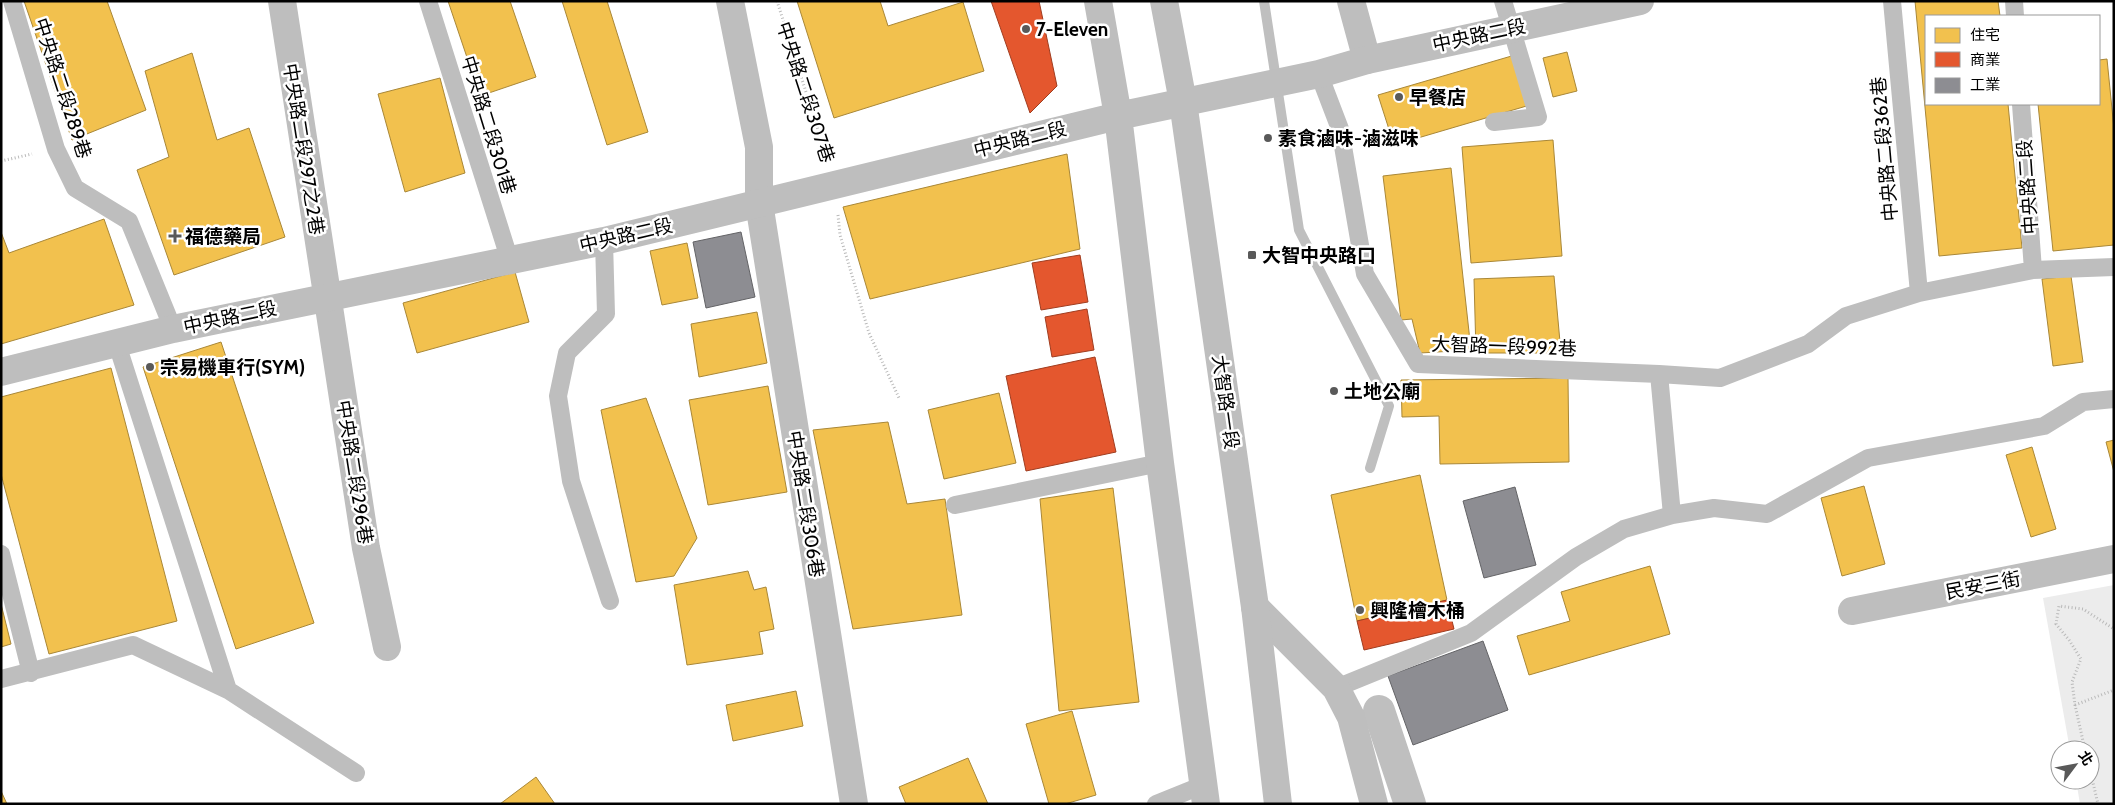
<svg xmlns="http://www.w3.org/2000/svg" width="2115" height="805" font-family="Cabin,'Noto Sans TC',sans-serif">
<rect width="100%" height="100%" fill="#fff"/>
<path fill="#ececec" d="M2114,585V804H2080L2076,780H2090V750H2070L2043,598Z"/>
<path fill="#f2c14e" stroke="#a98737" d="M24,1H107L146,110L72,140Z
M448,1H510L536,77L480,96Z
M562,1H607L648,132L607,145Z
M797,1H880L888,26L963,2L984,71L834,118Z
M1915,1H1998L2000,16H1926V104H2008L2022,248L1939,256Z
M1567,52L1577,91L1553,97L1543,58Z
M192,53L217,140L249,128L285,237L174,275L137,170L169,157L145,71Z
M1515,55L1530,105L1394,145L1378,95Z
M2107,59L2114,129V245L2053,251L2038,104H2099V60Z
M440,78L465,173L405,192L378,94Z
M1553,140L1562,256L1471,263L1462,147Z
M1067,154L1080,249L870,299L843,207Z
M1451,168L1471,350L1420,353L1412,319L1401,320L1383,176Z
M104,219L134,305L1,344V232L9,253Z
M687,243L698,298L662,305L650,251Z
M515,272L529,322L417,353L403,303Z
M1554,276L1561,353H1476L1474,279Z
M2071,276L2083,362L2053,366L2042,279Z
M757,312L767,363L699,377L691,324Z
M221,342L314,623L236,649L143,367Z
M111,368L177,621L49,654L1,474V397Z
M1568,378L1569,462L1440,464L1439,416L1402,417L1401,380Z
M768,386L787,492L708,505L689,400Z
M999,393L1016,463L944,479L928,410Z
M646,398L697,538L674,576L636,582L601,410Z
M888,422L907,504L945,499L962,615L853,629L813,430Z
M2114,440V472L2106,442Z
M2032,447L2056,529L2031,537L2006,455Z
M1420,475L1447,600L1357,621L1331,495Z
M1864,486L1885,564L1842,576L1821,498Z
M1113,488L1139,702L1059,711L1040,499Z
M1650,566L1670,634L1529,675L1517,636L1570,621L1561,592Z
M748,571L754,590L766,587L774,629L759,632L763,654L687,665L674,585Z
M1,604L11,644L1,647Z
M796,691L803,726L733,741L726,705Z
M1072,711L1096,795L1065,804H1049L1026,724Z
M968,758L988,804H906L899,787Z
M536,777L555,804H500Z
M1,791L7,804H1Z"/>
<path fill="#e4572e" stroke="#a03d20" d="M991,1H1039L1057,86L1030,113Z
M1080,255L1088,302L1041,310L1032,263Z
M1087,309L1094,350L1052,357L1045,317Z
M1095,357L1116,452L1026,471L1006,376Z
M1447,600L1454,629L1364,650L1357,621Z"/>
<path fill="#8d8d92" stroke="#636366" d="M741,232L755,297L706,308L693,242Z
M1515,487L1536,565L1484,578L1463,501Z
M1483,641L1508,710L1413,745L1388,676Z"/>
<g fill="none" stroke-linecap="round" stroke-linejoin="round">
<path stroke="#bfbfbf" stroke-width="10" d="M1264,1L1299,230L1389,406L1370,468"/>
<path stroke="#bfbfbf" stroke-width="32" d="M1379,711L1410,804"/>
<path stroke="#b9b9b9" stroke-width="3" stroke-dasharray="1 2.5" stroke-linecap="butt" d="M777,1L827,158
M1,161L32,154
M838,215L840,235L869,333L899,398
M2075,705L2114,690
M2085,750L2075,705L2072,682L2081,659L2069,640L2056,624L2059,606L2083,609L2114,629
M2090,770L2098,804"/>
<path stroke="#bebebe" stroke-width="18" d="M12,1L56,149L75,188L129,221L173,329
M428,1L510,261
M1892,1L1919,293
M2014,1L2015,16
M1319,74L1340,129L1365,274L1418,364L1659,374
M2021,104L2033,270
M1494,122L1538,117L1503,1
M604,241L606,314L567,353L558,396L571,481L610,601
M117,344L228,690
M955,505L1160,463
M1672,515L1659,374L1720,378L1808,344L1846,316L1919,293L2033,270L2114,267
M1,554L31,673
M1,679L133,645L228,690L356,773
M1336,688L1471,633L1576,557L1624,529L1672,515L1714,508L1767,514L1868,458L2044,426L2083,402L2114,399
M1156,804L1203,785"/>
<path stroke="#bebebe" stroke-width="28" d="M282,1L366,548L387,647
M730,1L759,147V203L854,804
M1351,1L1367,60
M1255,607L1336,688L1351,717L1374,804
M1852,611L2114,559"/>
<path stroke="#bebebe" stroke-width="28" d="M1098,1L1118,116L1160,463L1206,804
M1164,1L1183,102L1255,607L1278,804
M1,372L173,329L604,241L1118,116L1319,74L1367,60L1640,1"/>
</g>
<g fill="#595959" stroke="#fff" stroke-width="2">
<circle cx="1026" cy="29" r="5"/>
<circle cx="1399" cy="97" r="5"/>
<circle cx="1268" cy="138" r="5"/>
<path d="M172.5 228.5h5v5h5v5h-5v5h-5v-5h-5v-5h5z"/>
<rect x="1247" y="250" width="10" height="10" rx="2.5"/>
<circle cx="150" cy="367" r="5"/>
<circle cx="1334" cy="391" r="5"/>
<circle cx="1360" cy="610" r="5"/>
</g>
<g text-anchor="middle" stroke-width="5" stroke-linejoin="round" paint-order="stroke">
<g font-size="19" font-weight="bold" fill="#000" stroke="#fff" text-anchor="start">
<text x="1036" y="36">7-Eleven</text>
<text x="1409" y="104">早餐店</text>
<text x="1278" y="145">素食滷味-滷滋味</text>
<text x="185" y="243">福德藥局</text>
<text x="1262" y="262">大智中央路口</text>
<text x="160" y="374">宗易機車行(SYM)</text>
<text x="1344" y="398">土地公廟</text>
<text x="1370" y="617">興隆檜木桶</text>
</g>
<g font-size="19" fill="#000" stroke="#fff">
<text transform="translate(1479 35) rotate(-12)" y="7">中央路二段</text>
<text transform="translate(63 88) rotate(72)" y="7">中央路二段289巷</text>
<text transform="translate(806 92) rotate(72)" y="7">中央路二段307巷</text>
<text transform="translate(489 125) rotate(73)" y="7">中央路二段301巷</text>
<text transform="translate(1020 139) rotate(-14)" y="7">中央路二段</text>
<text transform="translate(304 149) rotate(81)" y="7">中央路二段297之2巷</text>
<text transform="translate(1884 149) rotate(-95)" y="7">中央路二段362巷</text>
<text transform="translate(2027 187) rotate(-94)" y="7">中央路二段</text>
<text transform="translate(626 235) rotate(-13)" y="7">中央路二段</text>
<text transform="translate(230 317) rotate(-12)" y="7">中央路二段</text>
<text transform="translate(1504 346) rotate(2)" y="7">大智路一段992巷</text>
<text transform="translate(1226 402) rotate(82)" y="7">大智路一段</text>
<text transform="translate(355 472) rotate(81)" y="7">中央路二段296巷</text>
<text transform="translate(806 504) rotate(81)" y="7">中央路二段306巷</text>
<text transform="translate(1983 585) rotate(-11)" y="7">民安三街</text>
</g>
</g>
<rect width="2115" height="805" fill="none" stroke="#000000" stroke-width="5"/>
<rect x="1925" y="15" width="175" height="90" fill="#ffffff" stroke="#999999"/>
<rect x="1935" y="28" width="25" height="15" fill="#f2c14e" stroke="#999999"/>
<text x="1970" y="40" font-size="15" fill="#000000">住宅</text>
<rect x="1935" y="52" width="25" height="15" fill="#e4572e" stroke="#999999"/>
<text x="1970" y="65" font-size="15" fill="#000000">商業</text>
<rect x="1935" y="78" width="25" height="15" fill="#8d8d92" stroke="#999999"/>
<text x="1970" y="90" font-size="15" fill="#000000">工業</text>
<g transform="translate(2075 765) rotate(58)"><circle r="24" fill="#ffffff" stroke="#999999"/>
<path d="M0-4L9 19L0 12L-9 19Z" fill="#595959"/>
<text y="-8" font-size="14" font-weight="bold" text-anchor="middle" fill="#000000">北</text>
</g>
</svg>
